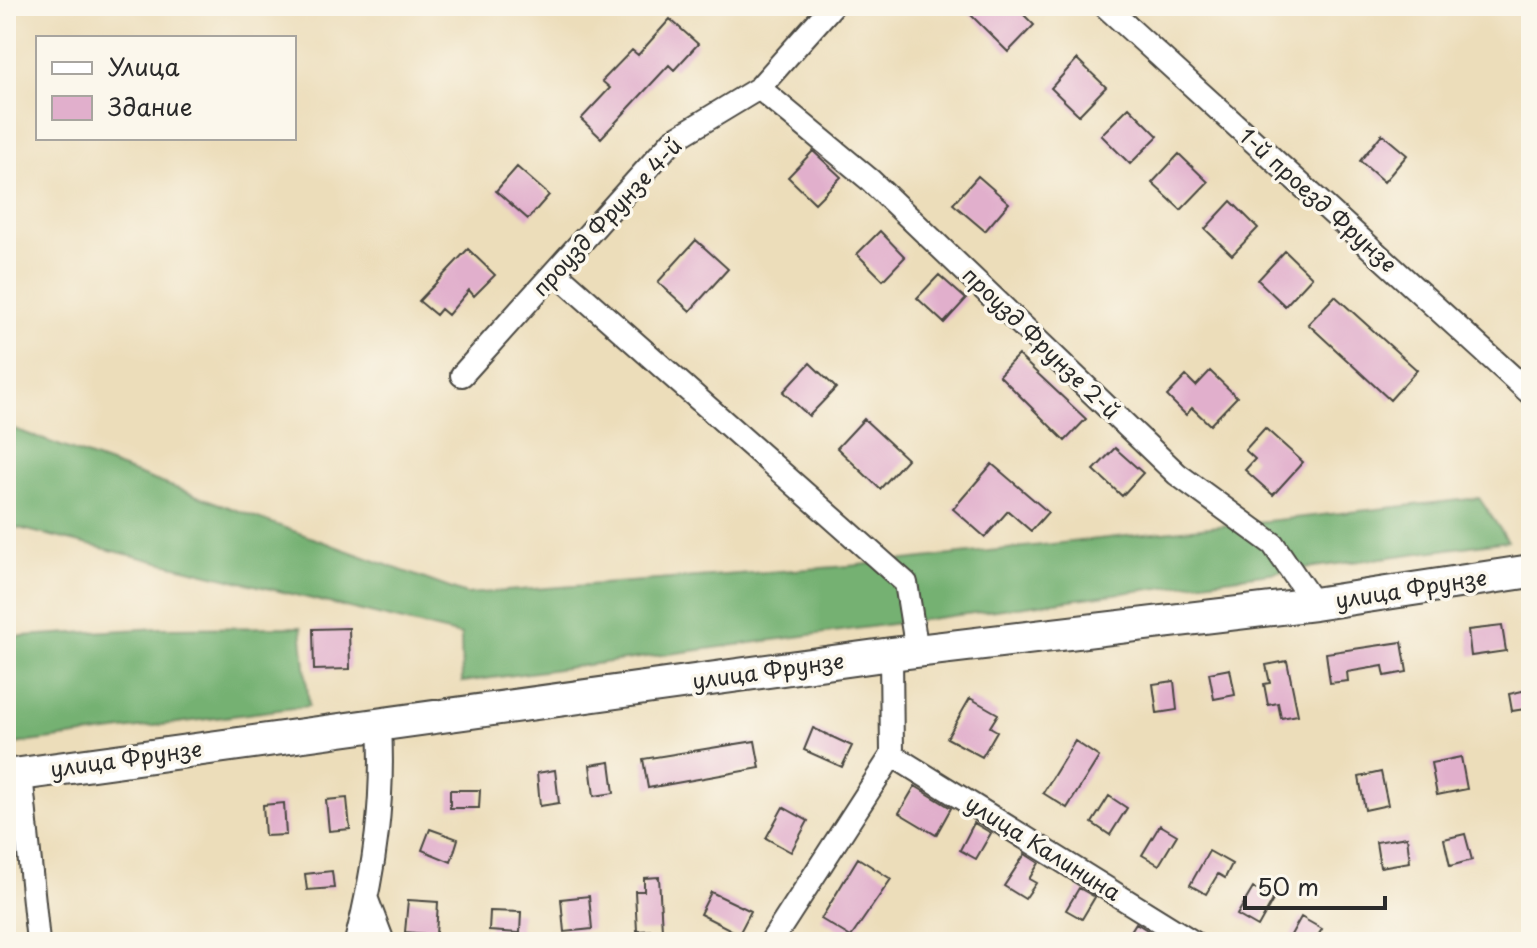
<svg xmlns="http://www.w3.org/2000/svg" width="1537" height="948" font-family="'Playpen Sans',sans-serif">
<rect width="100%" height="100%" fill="#fbf7ec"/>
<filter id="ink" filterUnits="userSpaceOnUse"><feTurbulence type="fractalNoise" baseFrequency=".0125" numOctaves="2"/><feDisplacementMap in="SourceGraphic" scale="16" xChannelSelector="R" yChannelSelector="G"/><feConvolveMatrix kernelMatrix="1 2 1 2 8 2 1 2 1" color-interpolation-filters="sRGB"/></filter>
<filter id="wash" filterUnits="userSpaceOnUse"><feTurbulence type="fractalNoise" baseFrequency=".006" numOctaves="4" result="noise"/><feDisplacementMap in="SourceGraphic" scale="32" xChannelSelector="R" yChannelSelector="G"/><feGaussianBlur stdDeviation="1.8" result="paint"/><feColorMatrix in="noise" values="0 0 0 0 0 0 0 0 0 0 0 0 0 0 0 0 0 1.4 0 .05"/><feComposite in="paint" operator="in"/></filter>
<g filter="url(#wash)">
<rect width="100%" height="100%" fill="#ecddba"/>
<path fill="#74b172" stroke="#506e4e" stroke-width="2" d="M6,426L466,594L849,566L1479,498L1508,541L462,682L461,635L6,525Z
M301,627L309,706L6,745V637L160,628Z"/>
<g id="blocks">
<path fill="#e1afcc" d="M962,6H1015L1034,25L1008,52Z
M670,19L698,44L674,70L669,65L601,138L581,119L610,88L602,81L632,50L638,55Z
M1077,59L1106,87L1079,115L1051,88Z
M1129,107L1158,136L1130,164L1101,135Z
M1382,134L1407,155L1384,182L1360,161Z
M813,151L841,177L815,203L788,177Z
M1179,154L1208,182L1181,210L1152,183Z
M517,167L549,195L528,219L496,191Z
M978,176L1009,203L985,231L953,204Z
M1231,201L1258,228L1232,255L1205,229Z
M880,231L905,257L883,280L857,254Z
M696,240L728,269L690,311L658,282Z
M468,249L495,275L474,296L469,290L448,315L441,309L436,315L419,301Z
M1285,251L1312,277L1285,306L1258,280Z
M939,275L966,299L944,323L917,298Z
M1335,296L1417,370L1390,400L1308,324Z
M1018,355L1086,419L1065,441L999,375Z
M810,363L836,388L809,416L783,392Z
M1210,371L1237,397L1210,425L1192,408L1186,415L1167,396L1186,376L1196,386Z
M864,419L907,459L880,489L837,448Z
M1265,428L1303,462L1273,495L1245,470L1255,459L1245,450Z
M1115,448L1143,473L1122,496L1094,470Z
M992,464L1048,512L1031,531L1008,511L985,537L953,509Z
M1502,626L1506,651L1471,656L1468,630Z
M349,628L350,669L314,670L313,629Z
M1402,642L1407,672L1385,676L1383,666L1347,672L1348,681L1330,683L1326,653Z
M1287,661L1298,715L1281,718L1278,703L1268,705L1264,684L1270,683L1266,665Z
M1230,669L1235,695L1214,699L1209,673Z
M1174,681L1177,710L1157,713L1153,684Z
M1531,689V708L1512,711L1509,694Z
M970,698L998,714L990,727L997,731L982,757L947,738Z
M813,728L852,746L842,767L804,750Z
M755,741L760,768L648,788L643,759Z
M1075,741L1099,757L1067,808L1043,793Z
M1461,757L1467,789L1437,795L1431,763Z
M610,762L614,793L594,796L590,765Z
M555,770L559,803L540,806L537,773Z
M1381,772L1388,805L1365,810L1359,777Z
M915,786L951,808L936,835L899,813Z
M450,790H480L479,808H450Z
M1109,796L1127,808L1110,835L1092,823Z
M347,798L350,829L329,831L326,800Z
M284,803L286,835L265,836L263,805Z
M783,807L808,821L791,852L766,838Z
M974,823L991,833L976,859L960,850Z
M1160,825L1177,835L1159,865L1142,855Z
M430,829L458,839L451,862L422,850Z
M1465,834L1472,860L1450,866L1444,839Z
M1407,837L1410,862L1380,867L1376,842Z
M1209,851L1232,864L1225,878L1218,874L1206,894L1190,885Z
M1025,854L1039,863L1029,879L1036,883L1025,899L1004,886Z
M858,858L891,879L851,937L821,919Z
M332,871L334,888L307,890L305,874Z
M659,877L662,930L637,931L635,891H644V878Z
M1079,888L1095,897L1082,919L1066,910Z
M1253,888L1273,900L1258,927L1237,915Z
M711,892L751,911L739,934L700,914Z
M589,896L592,929L564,932L561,899Z
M408,900L438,902L436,935L405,932Z
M490,911L521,912L520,933L489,931Z
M1301,917L1322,929L1314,942H1287Z
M1136,923L1166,942H1124Z"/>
</g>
</g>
<g filter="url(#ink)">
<use href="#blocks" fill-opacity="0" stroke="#484640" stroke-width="2"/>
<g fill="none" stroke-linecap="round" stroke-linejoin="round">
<g stroke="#484640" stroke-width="26">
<path id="street" d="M1105,6L1531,394
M759,88L870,180L1177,474L1273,544L1314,604
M555,272L906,583L917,651
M462,375L673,140L759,88L832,6
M891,654L892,755
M892,755L1193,942
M21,774L38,942
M367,900L383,942
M356,942C375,868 384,802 380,726
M771,942L892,755"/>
</g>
<g stroke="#484640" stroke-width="36">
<path id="secondary" d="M6,776L891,654L1314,604L1531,571"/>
</g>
<use href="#street" stroke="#fff" stroke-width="22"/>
<use href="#secondary" stroke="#fff" stroke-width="32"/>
</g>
</g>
<g text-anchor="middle" stroke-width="7" stroke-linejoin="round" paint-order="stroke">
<g font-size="22" fill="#2b2b2b" stroke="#fbf7ec">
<text transform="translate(1318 200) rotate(42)" y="8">1-й проезд Фрунзе</text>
<text transform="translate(607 217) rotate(-47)" y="8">проузд Фрунзе 4-й</text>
<text transform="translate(1041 343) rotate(44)" y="8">проузд Фрунзе 2-й</text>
<text transform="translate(1411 589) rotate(-9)" y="8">улица Фрунзе</text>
<text transform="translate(768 671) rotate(-8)" y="8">улица Фрунзе</text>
<text transform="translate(126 759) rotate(-8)" y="8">улица Фрунзе</text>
<text transform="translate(1043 848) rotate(32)" y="8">улица Калинина</text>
</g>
</g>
<rect width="1537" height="948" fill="none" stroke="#fbf7ec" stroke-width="32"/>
<rect x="36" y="36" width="260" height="104" fill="#fbf7ec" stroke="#a8a59f" stroke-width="2"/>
<rect x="52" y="62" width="40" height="12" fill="#ffffff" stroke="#a8a59f" stroke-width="2"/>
<text x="108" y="76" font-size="24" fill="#2b2b2b">Улица</text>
<rect x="52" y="96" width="40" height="24" fill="#e1afcc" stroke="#a8a59f" stroke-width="2"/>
<text x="108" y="116" font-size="24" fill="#2b2b2b">Здание</text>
<path d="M1245 896v12h140v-12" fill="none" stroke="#2b2b2b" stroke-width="4"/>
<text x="1257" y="896" font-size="24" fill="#2b2b2b" stroke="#fbf7ec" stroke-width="6" paint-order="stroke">50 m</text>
</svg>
